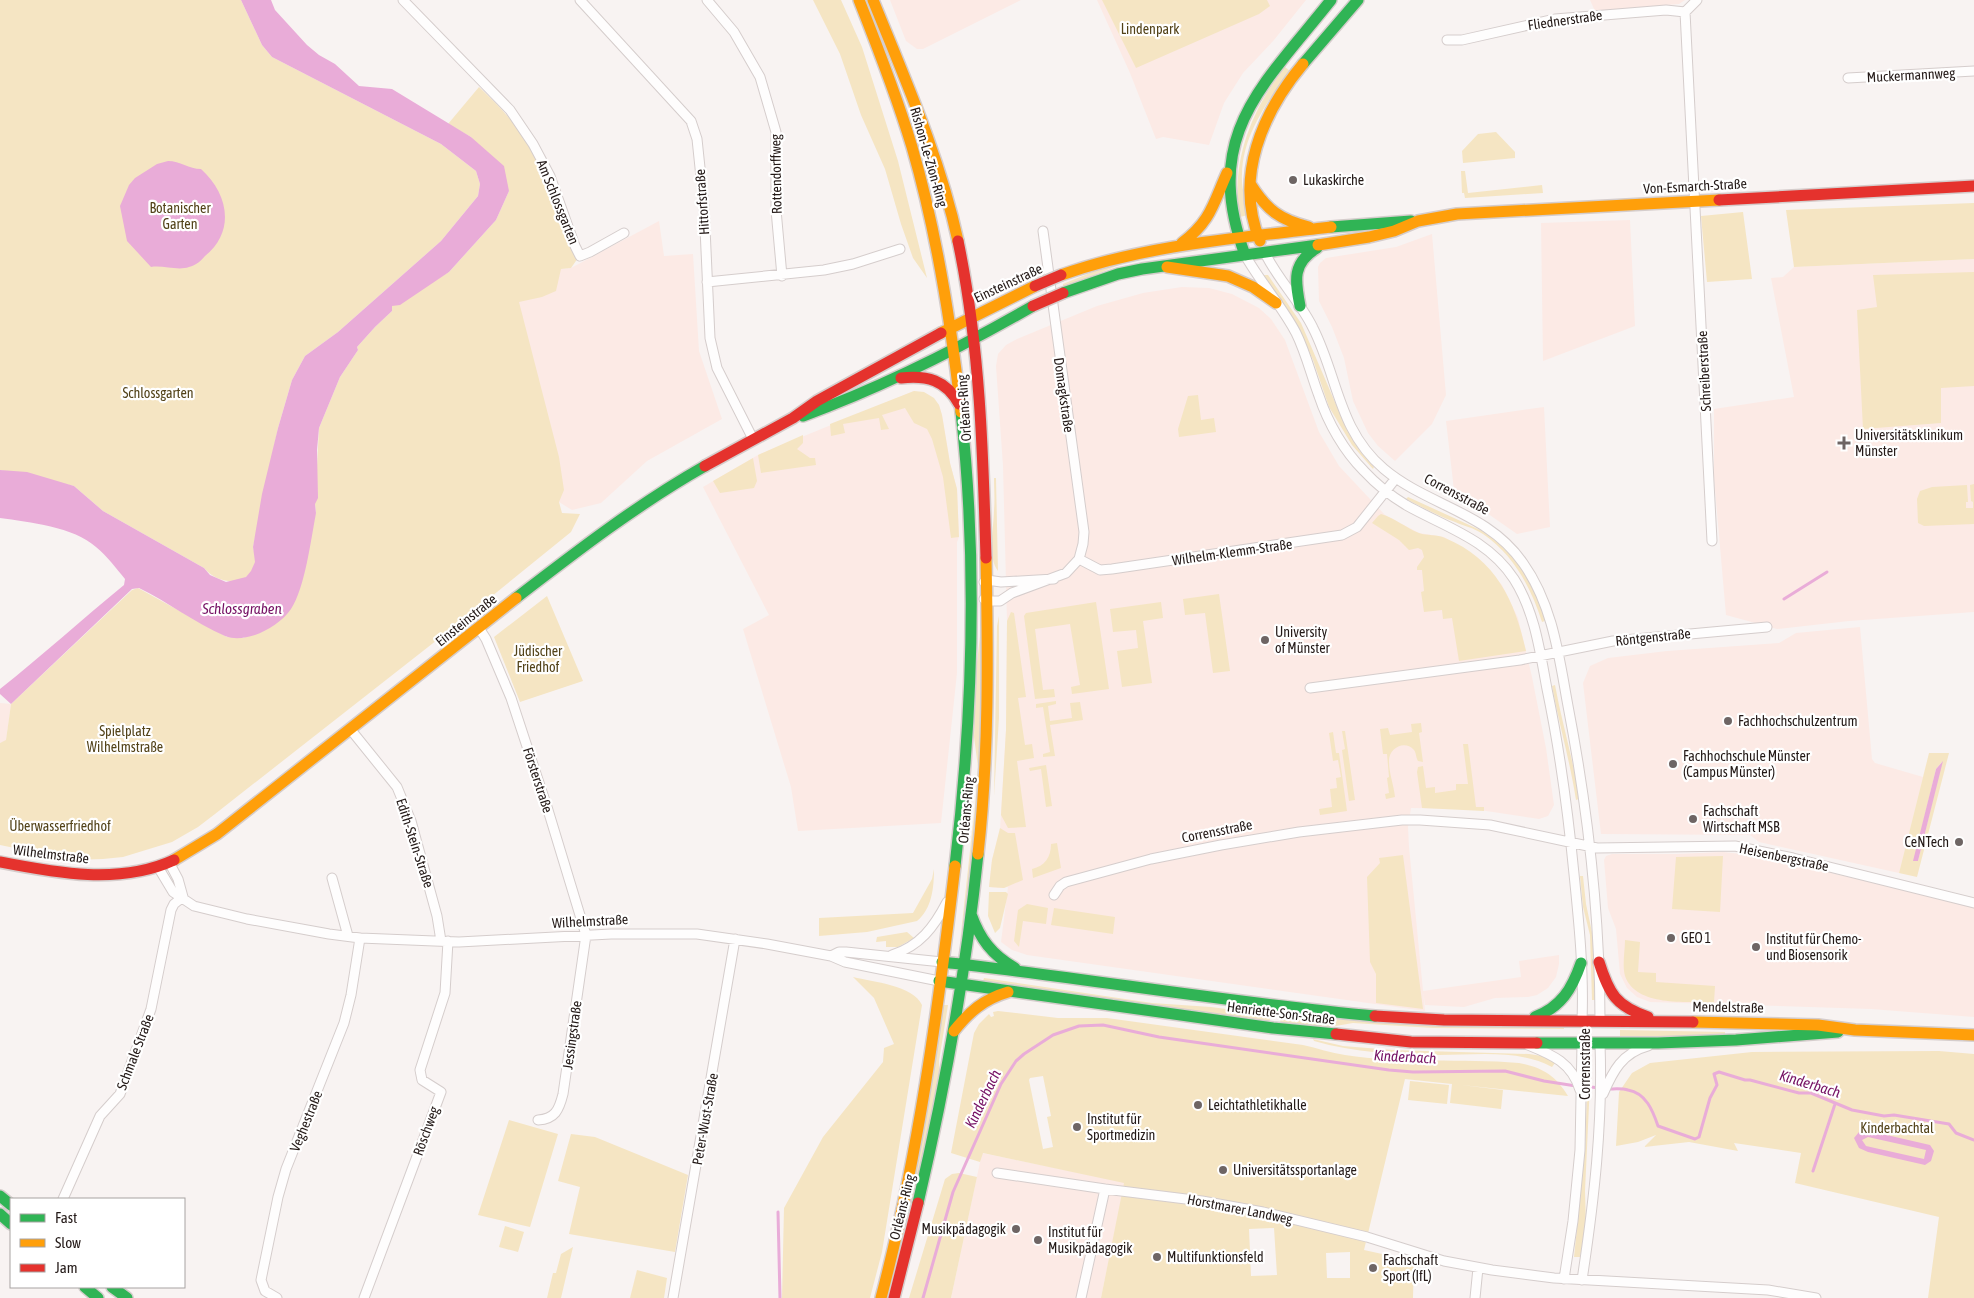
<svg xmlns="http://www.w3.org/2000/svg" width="1974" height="1298" font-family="'Asap Condensed',sans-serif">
<rect width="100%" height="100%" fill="#f8f3f2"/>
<path fill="#fceae5" d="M890,0H1021L923,49H917L906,41Z
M1097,0H1306L1274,40L1243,73L1224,103L1209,145L1163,137L1156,139L1130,73Z
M1590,0H1685L1679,4L1595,11Z
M1630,220L1635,326L1543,361L1541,223Z
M659,221L664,256L693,254L699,351L722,419L647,461L601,503L572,510L559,502L485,276L571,268Z
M1432,234L1446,395L1432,424L1395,461L1378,446L1368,433L1353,401L1344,358L1332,327L1319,301L1318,267L1320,263L1326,258L1396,247Z
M1974,259V612L1849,621L1777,629L1726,615L1714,478V409L1794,397L1771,278L1783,277L1794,267Z
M1182,287L1209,288L1232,294L1259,308L1271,319L1285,340L1319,432L1339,466L1385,515L1419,533L1444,537L1480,560L1502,585L1518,618L1532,677L1546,748L1554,805L1548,816L1539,819L1473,809L1411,808L1408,827L1409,847L1425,1011L1027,955L1012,950L1001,942L1008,887L1001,888L989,887L992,860L1000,830L1006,730L1007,621L1003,466L996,366L998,354L1006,345L1017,339L1097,306L1143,293Z
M914,391L929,395L939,405L942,415L950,463L957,489L959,537L957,542V673L941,823L798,831L791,787L743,629L769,615L703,487L758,455Z
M1544,407L1550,527L1517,534L1454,490L1446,421Z
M1860,627L1872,759L1875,763L1923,777L1899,873L1759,842L1750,835L1601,834L1583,683L1590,666L1608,658L1667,651L1779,643L1796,633Z
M0,703L11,704L6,741L0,743Z
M1723,852L1741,854L1794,864L1974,907V1017L1871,1009L1650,1002L1637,997L1627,988L1620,974L1616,929L1608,908L1604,860L1606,856L1612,854H1676Z
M1559,955V964L1556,977L1548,988L1537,995L1528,997L1495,998L1464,1007L1425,1005L1423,991L1521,977L1519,961Z
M982,1153L1125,1182L1101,1298H951Z"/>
<path fill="#f5e5c3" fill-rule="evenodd" d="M0,0H241L262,45L272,57L441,144L476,171L480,184L478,196L441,241L338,332L305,356L292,380L278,428L253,547C254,552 256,558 255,563C249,589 217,584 204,568L103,511L74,486L0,470Z
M813,0H841L862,47L898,161L927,278L913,258L901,224L885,169L861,115L840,54Z
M1102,0H1267L1270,6L1259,14L1136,68Z
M1285,67L1290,71C1268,101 1243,134 1242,174C1241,188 1246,201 1248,215L1240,217C1230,163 1252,108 1285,67Z
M479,87C507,113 532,142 549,178C561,203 568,231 578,258L571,268L561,269L556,291L542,297L519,302L559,457L564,490L559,502L562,513L580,514L571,532L460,622L215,814L198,827L172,842L123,857L103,859L73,860L0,845V743L6,740L11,704L132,590L138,588L227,637L244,638L316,513L315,504L319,428L340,377L358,350L357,347L375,327L392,311L391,306L449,272L496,220L509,191L471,137L448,124Z
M1496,132L1515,152V158L1463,163L1462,151L1478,134Z
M1461,171H1465L1468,193L1542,185L1543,193L1465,198L1464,193H1462Z
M1974,203V259L1794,267L1786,210Z
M1743,212L1752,279L1707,282L1701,216Z
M1217,245L1218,247L1129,261L1063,288V284L1124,259Z
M1974,272V386L1941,388V423L1863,429L1857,310L1877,307L1873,275Z
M1262,275H1268L1301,323L1347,430L1360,451L1374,467L1373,469L1352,445L1329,407L1313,360L1297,325Z
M914,391L924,392L934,398L939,405L942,415L950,463L957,489L959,537L951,538L943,477L932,439L927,429L914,423L905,408L882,415L889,429L881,430L879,418L843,424L845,433L831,436L830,424Z
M1198,395L1201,420L1214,418L1216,432L1179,437L1178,429L1188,396Z
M803,435V443L797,449L810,458H815L816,465L761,473L758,455Z
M753,458L757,481L754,488L720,493L713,481Z
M994,478H996L998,571C987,557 994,527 994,510C995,499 994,488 994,478Z
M1974,484V524L1924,526L1918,523L1917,499L1920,491L1932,487L1967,485L1968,502H1966V508H1973V502L1971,501L1970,485Z
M1408,497L1489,534L1512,556L1528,578L1537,596L1545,621L1542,622C1531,588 1514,555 1483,534C1474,528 1464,526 1455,522C1438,516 1422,507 1406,499Z
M1381,514C1395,518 1406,528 1419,533C1427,536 1437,534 1445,538C1496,559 1515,601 1526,651L1459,661L1452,618L1443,619L1442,610L1424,612L1421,592L1424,591L1422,570H1417V567L1424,557L1422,550L1418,548L1409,550L1399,540L1372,523L1378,516Z
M1219,594L1230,671L1213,673L1205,613L1185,615L1183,599Z
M547,596L583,681L520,702L494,637Z
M1096,602L1109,689L1072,694L1071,687L1080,685L1070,624L1035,629L1043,690L1054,689L1055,697L1035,699L1024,616L1026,613Z
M1161,602L1163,618L1143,621L1152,683L1122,687L1117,651L1138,648L1136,630L1113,632L1110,609Z
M1011,612L1014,613L1026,697L1018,698L1025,745L1032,744L1034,758L1017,761L1026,827L1008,828L1001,815L1006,730L1007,621Z
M999,616V718L994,796L997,626Z
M982,618V708L973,855L960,942L975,805L978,767L974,737L977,663Z
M1555,685C1562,724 1574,761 1579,799L1576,800C1570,761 1559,724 1552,686Z
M1056,701V704L1048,706L1050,721L1072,718L1070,703L1080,702L1083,720L1050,725L1055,756L1043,757V754L1050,752L1043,707L1036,708V704Z
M1421,723L1422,732L1419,733L1423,762L1418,761C1416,758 1416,752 1414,750C1404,739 1388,749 1389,762C1389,773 1394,786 1395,797L1386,799L1385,794L1389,793L1387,778L1389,777L1387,754H1383L1380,729L1388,728L1390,735L1412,732L1411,724Z
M1345,731L1355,800L1349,801L1342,750L1345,749L1342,731Z
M1333,732L1336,753H1339L1347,811L1320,815L1319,809L1332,807L1330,789L1337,788L1336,778L1341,777L1338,760L1333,761L1329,733Z
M1463,744H1468L1476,807H1484V811L1422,808L1417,772L1418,767L1423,766L1426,788L1435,787V793L1456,790V784H1468Z
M1929,753H1949L1917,877L1899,873ZM1942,762L1918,861L1914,860L1936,769Z
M1046,765L1052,806L1046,807L1041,769L1030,771L1029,768Z
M1000,828L1008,833H1015L1023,880L1004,888L989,887L992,860Z
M1057,843L1061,868L1033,878L1032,869C1045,866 1051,857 1051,844Z
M1403,855L1423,1009L1376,1003V974L1370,962L1367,877L1380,863L1379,858Z
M1723,856L1720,912L1672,909L1676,857Z
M934,869C934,887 932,909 917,921L867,932L819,936V918L913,913L932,879Z
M1580,876H1583L1586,904L1593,937L1595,1000H1592L1590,935L1583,907Z
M989,892H1006L1008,894L1000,928L995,933L988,916Z
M1027,904L1048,908L1046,924L1023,921L1019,947L1014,941L1018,910Z
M1054,908L1115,917L1113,934L1051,925Z
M907,932L914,938L898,947H886V941L876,942L877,937Z
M1625,940L1640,942L1638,972L1656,973V982L1715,986L1714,1003C1686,1001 1636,1007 1625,976C1622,965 1625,951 1625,940Z
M853,977C873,982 913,985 922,1005L882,1252L870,1298H782L784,1208L823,1137L883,1062L884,1048L894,1044L874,998Z
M984,978L1152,1003L1211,1007L1271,1015L1269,1023L983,981Z
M941,1005H948L939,1061L940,1075L932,1121L892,1277Z
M998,1011L1058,1018H1107L1303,1045C1317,1048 1331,1053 1345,1055C1402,1064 1461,1058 1519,1063C1543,1068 1555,1075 1568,1096L1461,1085L1503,1090L1501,1109L1450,1103L1452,1084L1405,1079L1364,1250L1414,1261L1413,1298H1101L1124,1183L983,1153L980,1162L951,1153L974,1033L979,1024L989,1014L991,1017L994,1016L993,1012ZM1043,1076L1051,1116L1047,1117L1053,1147L1043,1149L1029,1080L1030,1078ZM1274,1228L1277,1275L1251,1276L1249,1229ZM1350,1252V1278H1327L1326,1253Z
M1281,1016L1448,1026L1564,1025V1029L1433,1028L1353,1023L1324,1028L1280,1024Z
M1620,1030L1725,1032V1037L1620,1039Z
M1313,1039L1343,1046L1392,1050L1529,1054L1542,1056L1555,1063L1552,1067C1519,1049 1475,1055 1439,1055C1397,1054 1354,1053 1314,1041Z
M1939,1051L1974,1054V1298H1928L1939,1217L1795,1183L1801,1153L1734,1143L1738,1151L1689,1142L1644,1147L1656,1135L1638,1142L1616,1146L1619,1092L1632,1073L1650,1063L1752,1052Z
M1588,1062H1591L1585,1191L1586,1225L1580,1257H1574L1585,1151Z
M1410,1081L1449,1085L1447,1104L1408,1100Z
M509,1120L558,1134L530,1227L478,1215Z
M571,1134L595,1137L688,1175L675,1252L569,1234L580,1187L558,1181Z
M959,1173L977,1177L951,1298H909L945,1179L952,1174Z
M505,1226L524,1232L518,1252L499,1247Z
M573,1247L561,1298H547L553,1273H556L561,1254Z
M637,1270L667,1278L664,1298H630Z"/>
<path fill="#e9acd8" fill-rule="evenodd" d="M241,0H271L275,10L307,45L319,55L335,64L359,86L392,89L471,137L504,166L509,191L496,220L449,272L400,305L392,306V311L375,327L357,347L358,350L340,377L319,428L317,450L318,498L315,504L316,513C311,539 305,588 291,609C284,620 267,631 255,635C245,638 235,640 225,636C195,623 168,602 139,588L132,589L11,704L0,694V689C42,656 82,619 124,585L125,579C116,568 107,556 96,547C74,527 29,522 0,518V470L27,472L74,486L103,511L204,568L210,575L226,582L246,577L251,571L255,562L253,547L262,494L278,428L292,380L305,356L338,332L441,241L478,196L480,184L476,171L441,144L272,57L262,45Z
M168,161C180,161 189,169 201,169C228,193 236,231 205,256C201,261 196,265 189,267C178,271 163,265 151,267L127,241L120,206L129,185L135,178L157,164Z
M1943,761L1918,861H1913L1936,769Z
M1865,1130L1930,1145L1934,1151L1931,1161L1925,1165L1868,1152L1859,1148L1854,1138L1859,1132ZM1868,1137L1926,1150L1924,1159L1866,1146L1862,1140Z"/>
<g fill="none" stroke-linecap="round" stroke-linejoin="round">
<path stroke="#e9acd8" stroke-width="3" d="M1784,599L1827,572
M1583,1086L1599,1088
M1608,1089C1614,1089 1622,1088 1628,1090C1646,1093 1653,1111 1658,1126L1695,1139L1699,1137L1710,1098L1717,1085L1714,1074L1719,1072L1745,1080H1750L1799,1093H1811L1852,1110L1884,1116L1894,1115L1949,1124L1956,1133L1974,1140
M1813,1171L1835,1104
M778,1212L780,1298
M923,1298L953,1192L1001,1084L1016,1061L1024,1054L1053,1035L1079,1026L1103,1025L1159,1037L1389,1070L1413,1072L1505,1071L1544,1081L1576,1086"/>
<g stroke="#d5cdcc" stroke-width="11">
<path id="street" d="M403,0L510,110L533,144L550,176L575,246L580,256L590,252L624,233
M580,0L691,121L697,139L704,206L710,338L717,368L753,439
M707,0L734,32L760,77L776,132V210L782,276
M1697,0L1685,12L1712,541
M1447,40H1462L1555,19L1666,10L1685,12
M1848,78L1974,71
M1265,253C1278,280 1300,301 1313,328C1338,377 1338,430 1384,469C1428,506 1488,512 1523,563C1553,605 1559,657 1568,706C1588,810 1600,915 1600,1021
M1245,255C1260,282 1282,306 1296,333C1306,353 1311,375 1319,396C1328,423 1344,451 1364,471C1376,484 1391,496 1406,505C1445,527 1488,539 1514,579C1535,612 1540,652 1547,689C1560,751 1568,812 1574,874C1579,923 1584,972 1582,1021
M707,282L824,270L853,264L900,249
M1079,559L1100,570L1112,569L1342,535L1357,527L1396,478
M984,582L987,580L1001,582L1054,579
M984,599L987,601H1000L1012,593L1066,573L1079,559L1083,544L1084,532L1043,231
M479,628L486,639L511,698L548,810L586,935L563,1094C559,1110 555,1119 538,1120
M1310,688L1520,660L1613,641L1767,627
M351,730L397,787L411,821L437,916L441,941
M169,862L178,879L183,897
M158,867L173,892L194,906L247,919L329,934L360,938L459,942L611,934H697L767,944L831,956L845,962L939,981
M332,878L348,936
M1054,895L1060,886L1066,882L1151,859L1221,845L1299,832L1402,820H1420L1490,825L1597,848L1735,846L1793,858L1974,903
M892,955C920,946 934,927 947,902
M831,956L839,952H846L942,962
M1528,1045C1553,1055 1572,1063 1580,1090
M1603,1094C1613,1071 1622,1053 1648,1046
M997,1173L1105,1189L1202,1201L1263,1212L1367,1237L1444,1261L1492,1270L1554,1278L1768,1290L1816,1298
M63,1199L100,1116L120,1094L127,1075L151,1009L171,910L174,904L183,897
M1564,1279L1573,1221L1580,1150L1582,1044
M1582,1280C1594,1201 1603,1123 1600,1044
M277,1298L265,1291L261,1280L278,1197L286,1169L344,1023L351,995L360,938
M364,1298L441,1092L422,1080L420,1070L445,993L448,941
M673,1298L735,939
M1081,1298L1105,1189
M1475,1298L1478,1268"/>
</g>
<g stroke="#d5cdcc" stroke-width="14">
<path id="fast" d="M1303,64L1358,0
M1331,227L1411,221
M1245,255C1201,135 1262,87 1331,0
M1063,293L1118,274L1142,269L1318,245
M1300,306C1295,280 1292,263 1317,248
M803,416C883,387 960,348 1033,306
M516,598C577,551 638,504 705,466
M955,866C973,714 978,565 961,412
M971,914C980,939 992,955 1015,968
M942,962C1087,978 1230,1003 1375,1016
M939,981L1273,1028L1336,1034
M1535,1017C1561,1007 1572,989 1581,963
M1537,1043H1658L1736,1040L1838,1032
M0,1196L11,1205
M918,1203C945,1088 966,971 978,854
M0,1214L11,1224
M85,1287L98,1298
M112,1287L127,1298"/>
</g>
<g stroke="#d5cdcc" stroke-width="14">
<path id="slow" d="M859,0C878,48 897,97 912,147C937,233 951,322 961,412
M873,0C905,79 940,158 958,241
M1251,185C1267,210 1280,220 1309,227
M1260,241C1234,178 1262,113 1303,64
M1182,243C1211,221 1213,204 1227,173
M1318,245L1369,237L1394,231L1418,221L1457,214L1719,200
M1167,267L1228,276L1253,287L1276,303
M1061,275C1149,244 1240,238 1331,227
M941,333L1035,286
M978,854C989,755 988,657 986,558
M174,860L217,834L516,598
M1693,1022L1818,1025L1855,1030L1974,1035
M954,1031C969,1012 984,999 1008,992
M881,1298C918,1157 938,1011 955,866"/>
</g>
<g stroke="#d5cdcc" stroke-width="14">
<path id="jam" d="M1719,200L1974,186
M958,241C980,346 983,451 986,558
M901,378C927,375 946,380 959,404
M705,466L793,418L817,401L941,333
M0,862C56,873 120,885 174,860
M1599,962C1609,994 1616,1006 1648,1017
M1375,1016L1444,1020L1693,1022
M1336,1034L1411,1042L1537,1043
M894,1298L918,1203"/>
</g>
<use href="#street" stroke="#fefdfd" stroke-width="9"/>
<use href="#fast" stroke="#30b455" stroke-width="11"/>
<use href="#slow" stroke="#ff9f0a" stroke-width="11"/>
<use href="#jam" stroke="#e5322d" stroke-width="11"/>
<g stroke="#d5cdcc" stroke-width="14" stroke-linecap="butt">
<path id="jam-bridge" d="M1035,286L1061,275
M1033,306L1063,293"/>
</g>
<use href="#jam-bridge" stroke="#e5322d" stroke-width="11"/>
</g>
<g fill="#6e6564" stroke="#fff" stroke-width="2">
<circle cx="1293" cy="180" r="5"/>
<path d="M1841.5 435.5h5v5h5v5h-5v5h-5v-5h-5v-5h5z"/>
<circle cx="1265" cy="640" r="5"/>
<circle cx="1728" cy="721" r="5"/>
<circle cx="1673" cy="764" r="5"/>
<circle cx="1693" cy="819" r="5"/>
<circle cx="1959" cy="842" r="5"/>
<circle cx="1671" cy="938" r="5"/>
<circle cx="1756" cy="947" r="5"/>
<circle cx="1198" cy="1105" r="5"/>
<circle cx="1077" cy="1127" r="5"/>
<circle cx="1223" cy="1170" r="5"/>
<circle cx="1016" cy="1229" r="5"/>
<circle cx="1038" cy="1240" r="5"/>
<circle cx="1157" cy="1257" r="5"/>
<circle cx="1373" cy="1268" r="5"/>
</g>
<g text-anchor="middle" stroke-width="4.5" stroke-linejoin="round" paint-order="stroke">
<g font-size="14" fill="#231917" stroke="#fff">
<text transform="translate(1565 20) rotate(-8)" y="5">Fliednerstraße</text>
<text transform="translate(1911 75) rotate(-3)" y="5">Muckermannweg</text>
<text transform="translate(929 157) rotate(74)" y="5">Rishon-Le-Zion-Ring</text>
<text transform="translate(776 174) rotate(-91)" y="5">Rottendorffweg</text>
<text transform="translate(1695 186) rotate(-3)" y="5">Von-Esmarch-Straße</text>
<text transform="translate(558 202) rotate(68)" y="5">Am Schlossgarten</text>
<text transform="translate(702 202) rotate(-94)" y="5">Hittorfstraße</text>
<text transform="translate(1008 283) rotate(-25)" y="5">Einsteinstraße</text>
<text transform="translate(1704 371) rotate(-93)" y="5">Schreiberstraße</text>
<text transform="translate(1064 395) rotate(82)" y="5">Domagkstraße</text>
<text transform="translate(964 408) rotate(-94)" y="5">Orléans-Ring</text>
<text transform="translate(1457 494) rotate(28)" y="5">Corrensstraße</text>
<text transform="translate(1232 552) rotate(-8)" y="5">Wilhelm-Klemm-Straße</text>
<text transform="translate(466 620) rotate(-39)" y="5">Einsteinstraße</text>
<text transform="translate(1653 637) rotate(-6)" y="5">Röntgenstraße</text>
<text transform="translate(538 780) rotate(72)" y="5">Försterstraße</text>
<text transform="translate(966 810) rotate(-85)" y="5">Orléans-Ring</text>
<text transform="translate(1217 831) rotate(-11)" y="5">Corrensstraße</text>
<text transform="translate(415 843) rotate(72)" y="5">Edith-Stein-Straße</text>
<text transform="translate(51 854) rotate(7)" y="5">Wilhelmstraße</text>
<text transform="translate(1784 857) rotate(12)" y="5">Heisenbergstraße</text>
<text transform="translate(590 921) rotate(-3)" y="5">Wilhelmstraße</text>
<text transform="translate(1728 1007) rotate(1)" y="5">Mendelstraße</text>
<text transform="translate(1281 1013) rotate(7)" y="5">Henriette-Son-Straße</text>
<text transform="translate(572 1035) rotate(-82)" y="5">Jessingstraße</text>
<text transform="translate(135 1052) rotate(-69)" y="5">Schmale Straße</text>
<text transform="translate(1585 1064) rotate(-90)" y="5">Corrensstraße</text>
<text transform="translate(705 1119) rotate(-80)" y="5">Peter-Wust-Straße</text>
<text transform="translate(306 1121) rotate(-68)" y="5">Veghestraße</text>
<text transform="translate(426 1131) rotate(-70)" y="5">Röschweg</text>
<text transform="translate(902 1207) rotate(-76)" y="5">Orléans-Ring</text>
<text transform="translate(1240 1209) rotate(11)" y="5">Horstmarer Landweg</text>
</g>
<g font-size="14" fill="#524218" stroke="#fff">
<text x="1150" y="34">Lindenpark</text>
<text x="180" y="213">Botanischer<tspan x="180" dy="16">Garten</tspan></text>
<text x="158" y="398">Schlossgarten</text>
<text x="538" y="656">Jüdischer<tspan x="538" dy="16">Friedhof</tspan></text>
<text x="125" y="736">Spielplatz<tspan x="125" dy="16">Wilhelmstraße</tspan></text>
<text x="60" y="831">Überwasserfriedhof</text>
<text x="1897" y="1133">Kinderbachtal</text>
</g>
<g font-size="14" fill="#231917" stroke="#fff" text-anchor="start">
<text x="1303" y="185">Lukaskirche</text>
<text x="1855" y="440">Universitätsklinikum<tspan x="1855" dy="16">Münster</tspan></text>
<text x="1275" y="637">University<tspan x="1275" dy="16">of Münster</tspan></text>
<text x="1738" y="726">Fachhochschulzentrum</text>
<text x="1683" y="761">Fachhochschule Münster<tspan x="1683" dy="16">(Campus Münster)</tspan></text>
<text x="1703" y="816">Fachschaft<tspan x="1703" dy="16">Wirtschaft MSB</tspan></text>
<text x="1949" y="847" text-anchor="end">CeNTech</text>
<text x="1681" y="943">GEO 1</text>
<text x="1766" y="944">Institut für Chemo-<tspan x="1766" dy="16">und Biosensorik</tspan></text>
<text x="1208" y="1110">Leichtathletikhalle</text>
<text x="1087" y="1124">Institut für<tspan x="1087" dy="16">Sportmedizin</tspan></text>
<text x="1233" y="1175">Universitätssportanlage</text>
<text x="1006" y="1234" text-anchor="end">Musikpädagogik</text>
<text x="1048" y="1237">Institut für<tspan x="1048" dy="16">Musikpädagogik</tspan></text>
<text x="1167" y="1262">Multifunktionsfeld</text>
<text x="1383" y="1265">Fachschaft<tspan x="1383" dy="16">Sport (IfL)</tspan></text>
</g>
<g font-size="15" font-style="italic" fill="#751164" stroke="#fff">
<text x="242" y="614">Schlossgraben</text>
<text transform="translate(1405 1057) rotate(3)" y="5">Kinderbach</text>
<text transform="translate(1810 1084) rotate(17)" y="5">Kinderbach</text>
<text transform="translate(983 1099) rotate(-64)" y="5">Kinderbach</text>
</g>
</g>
<rect x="10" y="1198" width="175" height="90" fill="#ffffff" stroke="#a7a3a2"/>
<rect x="20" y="1214" width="25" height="8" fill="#30b455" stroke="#a7a3a2"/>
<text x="55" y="1223" font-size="15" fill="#231917">Fast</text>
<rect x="20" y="1239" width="25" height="8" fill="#ff9f0a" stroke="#a7a3a2"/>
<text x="55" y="1248" font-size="15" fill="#231917">Slow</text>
<rect x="20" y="1264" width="25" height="8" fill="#e5322d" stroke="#a7a3a2"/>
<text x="55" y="1273" font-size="15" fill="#231917">Jam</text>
</svg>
